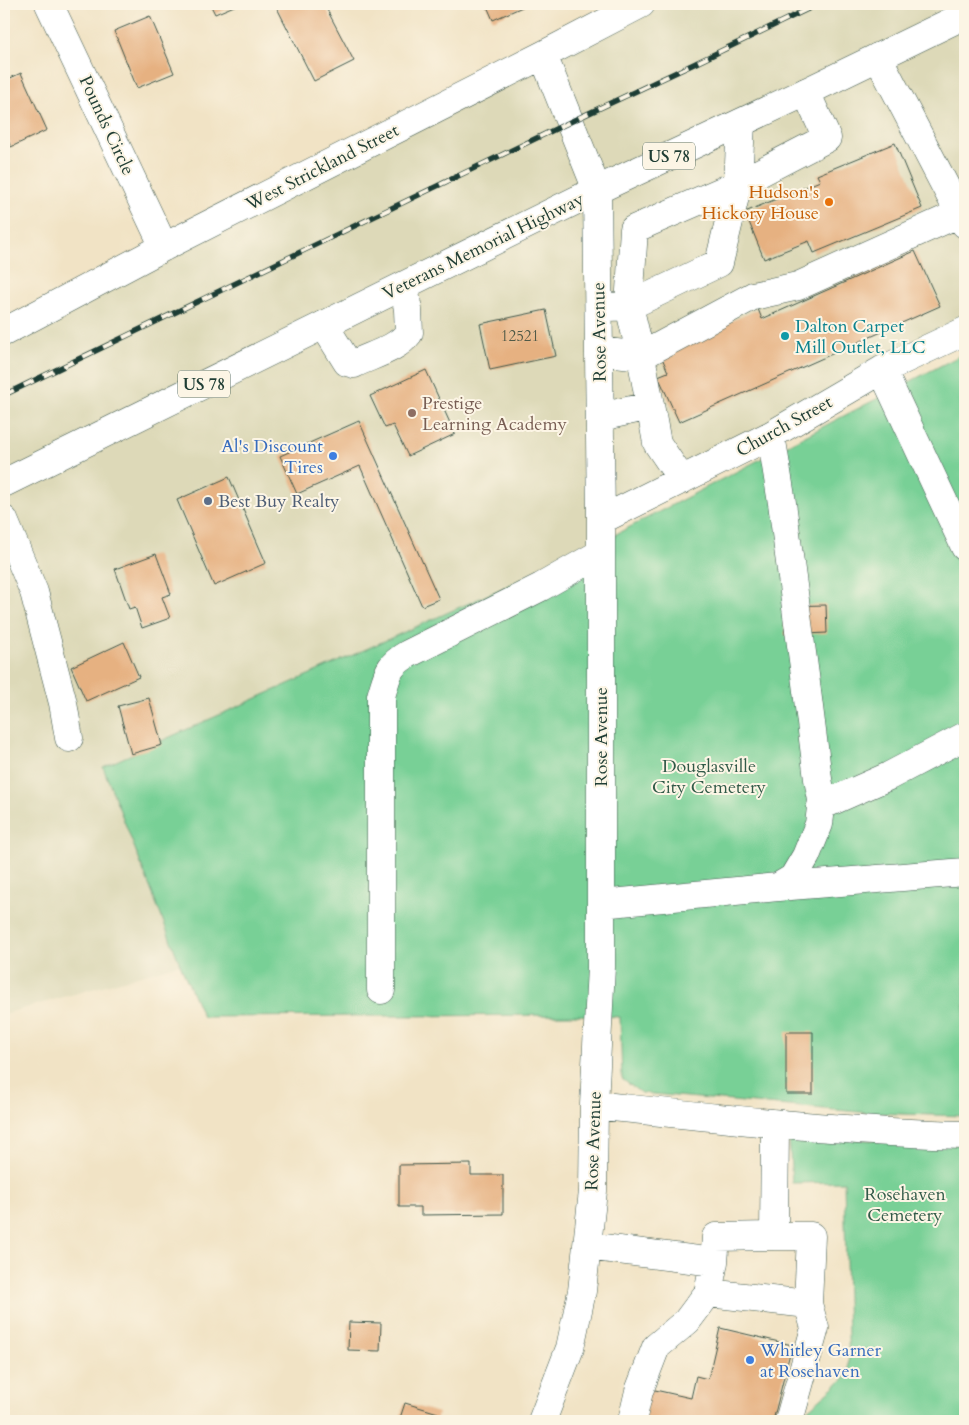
<svg xmlns="http://www.w3.org/2000/svg" width="969" height="1425" font-family="Cardo,serif">
<rect width="100%" height="100%" fill="#fcf5e5"/>
<filter id="ink" filterUnits="userSpaceOnUse"><feTurbulence type="fractalNoise" baseFrequency=".02" numOctaves="2"/><feDisplacementMap in="SourceGraphic" scale="10" xChannelSelector="R" yChannelSelector="G"/><feConvolveMatrix kernelMatrix="1 2 1 2 8 2 1 2 1" color-interpolation-filters="sRGB"/></filter>
<filter id="wash" filterUnits="userSpaceOnUse"><feTurbulence type="fractalNoise" baseFrequency=".0096" numOctaves="4" result="noise"/><feDisplacementMap in="SourceGraphic" scale="20" xChannelSelector="R" yChannelSelector="G"/><feGaussianBlur stdDeviation="1.12" result="paint"/><feColorMatrix in="noise" values="0 0 0 0 0 0 0 0 0 0 0 0 0 0 0 0 0 1.4 0 .05"/><feComposite in="paint" operator="in"/></filter>
<g filter="url(#wash)">
<rect width="100%" height="100%" fill="#f1e3c5"/>
<path fill="#ddd9b8" d="M641,4H965V316L885,379L601,520L583,552L104,767L180,964L4,1014V332Z"/>
<path fill="#78d096" stroke="#4c8665" d="M965,353V1116L870,1113L641,1093L622,1079L620,1017L575,1015L203,1017L180,964L103,767L583,552L620,532Z
M789,1136L965,1145V1421H796L797,1419L849,1374L844,1182L792,1183Z"/>
<g id="blocks">
<path fill="#e6b181" d="M210,4H239L215,14Z
M275,4H324L354,61L314,81Z
M486,4H529L493,20Z
M150,16L174,73L137,88L114,31Z
M21,73L47,130L11,147L4,132V81Z
M895,143L922,208L814,253L809,241L764,259L745,212L820,181L817,175Z
M915,251L940,306L679,422L658,376L668,372L660,353L758,309L762,319Z
M546,310L556,356L490,370L480,324Z
M426,370L455,434L408,456L393,425L385,428L370,396Z
M359,421L439,599L422,606L360,466L297,494L280,456Z
M229,477L266,563L214,586L177,500Z
M156,554L171,594L162,597L170,618L142,628L135,607L129,609L115,569Z
M826,605L827,633L785,635L784,606Z
M124,642L139,677L86,701L71,667Z
M149,698L162,745L131,754L118,706Z
M786,1032H813V1094H786Z
M471,1164V1175H503V1214L421,1215V1207H399V1165Z
M349,1322L381,1323L380,1351L348,1350Z
M720,1328L792,1345L773,1421H638L646,1388L691,1398L696,1376L708,1379Z
M405,1403L438,1413L436,1421H399Z"/>
</g>
</g>
<g filter="url(#ink)">
<use href="#blocks" fill-opacity="0" stroke="#3e564a" stroke-width="1"/>
<g fill="none" stroke-linecap="round" stroke-linejoin="round">
<g stroke="#3e564a" stroke-width="29">
<path id="minor" d="M49,4L164,247
M878,57L965,224
M741,123L738,184L719,263L629,306L634,229L738,184L827,138L806,92
M610,307L629,306L641,356L657,443L682,480
M324,325L347,362L354,364C372,355 397,349 409,333L408,310L404,286
M4,332L164,247L543,55L641,4
M599,351L641,356L753,296L798,286L960,213
M882,370L965,547
M600,417L650,406
M4,520L34,592L63,703L69,738
M601,520L771,435L882,370L965,331
M821,806L889,776L965,736
M778,887L965,872
M601,904L778,887L793,878L806,856L819,824L822,800L818,779L805,675L782,503L771,435
M381,990V696C388,674 387,666 408,654L541,587L601,553
M594,1105C718,1118 841,1132 965,1135
M587,1246L714,1262L716,1237L774,1236L775,1124
M714,1262L708,1293L808,1304L811,1236H774
M542,1421L570,1348L582,1291L593,1191L594,1105L601,967V520L597,190L543,55
M632,1421L639,1391L656,1347L687,1321L708,1293
M789,1421L815,1328L808,1304"/>
</g>
<g stroke="#3e564a" stroke-width="29">
<path id="major" d="M4,483L597,190L806,92L965,15"/>
</g>
<use href="#minor" stroke="#fff" stroke-width="28"/>
<use href="#major" stroke="#fff" stroke-width="28"/>
<g stroke="#1f3d34" stroke-width="5.5">
<path id="rail" d="M4,395L570,122L696,63L818,4"/>
</g>
<use href="#rail" stroke="#fcf5e5" stroke-width="4" stroke-dasharray="11" stroke-linecap="butt"/>
</g>
</g>
<circle fill="#e8710a" stroke="#fcf5e5" stroke-width="2" cx="829" cy="202" r="5"/>
<circle fill="#0f9aa8" stroke="#fcf5e5" stroke-width="2" cx="785" cy="336" r="5"/>
<circle fill="#8d6e63" stroke="#fcf5e5" stroke-width="2" cx="412" cy="413" r="5"/>
<g fill="#3f7fe0" stroke="#fcf5e5" stroke-width="2">
<circle cx="333" cy="456" r="5"/>
<circle cx="750" cy="1360" r="5"/>
</g>
<circle fill="#5c6f8a" stroke="#fcf5e5" stroke-width="2" cx="208" cy="501" r="5"/>
<g text-anchor="middle" stroke-width="4" stroke-linejoin="round" paint-order="stroke">
<g font-size="15" fill="#515a47">
<text x="520" y="341">12521</text>
</g>
<g fill="#fcf5e5" stroke="#617469" stroke-width="1">
<rect x="643" y="142.5" width="52" height="27" rx="4"/>
<rect x="178" y="370.5" width="52" height="27" rx="4"/>
</g>
<g font-size="16" font-weight="bold" fill="#1f3d34">
<text x="669" y="162">US 78</text>
<text x="204" y="390">US 78</text>
</g>
<g font-size="18" fill="#1f3d34" stroke="#fcf5e5">
<text transform="translate(107 125) rotate(65)" y="6">Pounds Circle</text>
<text transform="translate(322 167) rotate(-27)" y="6">West Strickland Street</text>
<text transform="translate(483 246) rotate(-26)" y="6">Veterans Memorial Highway</text>
<text transform="translate(599 332) rotate(-91)" y="6">Rose Avenue</text>
<text transform="translate(784 426) rotate(-29)" y="6">Church Street</text>
<text transform="translate(601 737) rotate(-90)" y="6">Rose Avenue</text>
<text transform="translate(593 1141) rotate(-88)" y="6">Rose Avenue</text>
</g>
<g font-size="18" fill="#c56008" stroke="#fcf5e5" text-anchor="end">
<text x="819" y="198">Hudson's<tspan x="819" dy="21">Hickory House</tspan></text>
</g>
<g font-size="18" fill="#0d838f" stroke="#fcf5e5" text-anchor="start">
<text x="795" y="332">Dalton Carpet<tspan x="795" dy="21">Mill Outlet, LLC</tspan></text>
</g>
<g font-size="18" fill="#785e54" stroke="#fcf5e5" text-anchor="start">
<text x="422" y="409">Prestige<tspan x="422" dy="21">Learning Academy</tspan></text>
</g>
<g font-size="18" fill="#366cbe" stroke="#fcf5e5" text-anchor="end">
<text x="323" y="452">Al's Discount<tspan x="323" dy="21">Tires</tspan></text>
<text x="760" y="1356" text-anchor="start">Whitley Garner<tspan x="760" dy="21">at Rosehaven</tspan></text>
</g>
<g font-size="18" fill="#4e5e75" stroke="#fcf5e5" text-anchor="start">
<text x="218" y="507">Best Buy Realty</text>
</g>
<g font-size="18" fill="#315a48" stroke="#fcf5e5">
<text x="709" y="772">Douglasville<tspan x="709" dy="21">City Cemetery</tspan></text>
<text x="905" y="1200">Rosehaven<tspan x="905" dy="21">Cemetery</tspan></text>
</g>
</g>
<rect width="969" height="1425" fill="none" stroke="#fcf5e5" stroke-width="20"/>
</svg>
